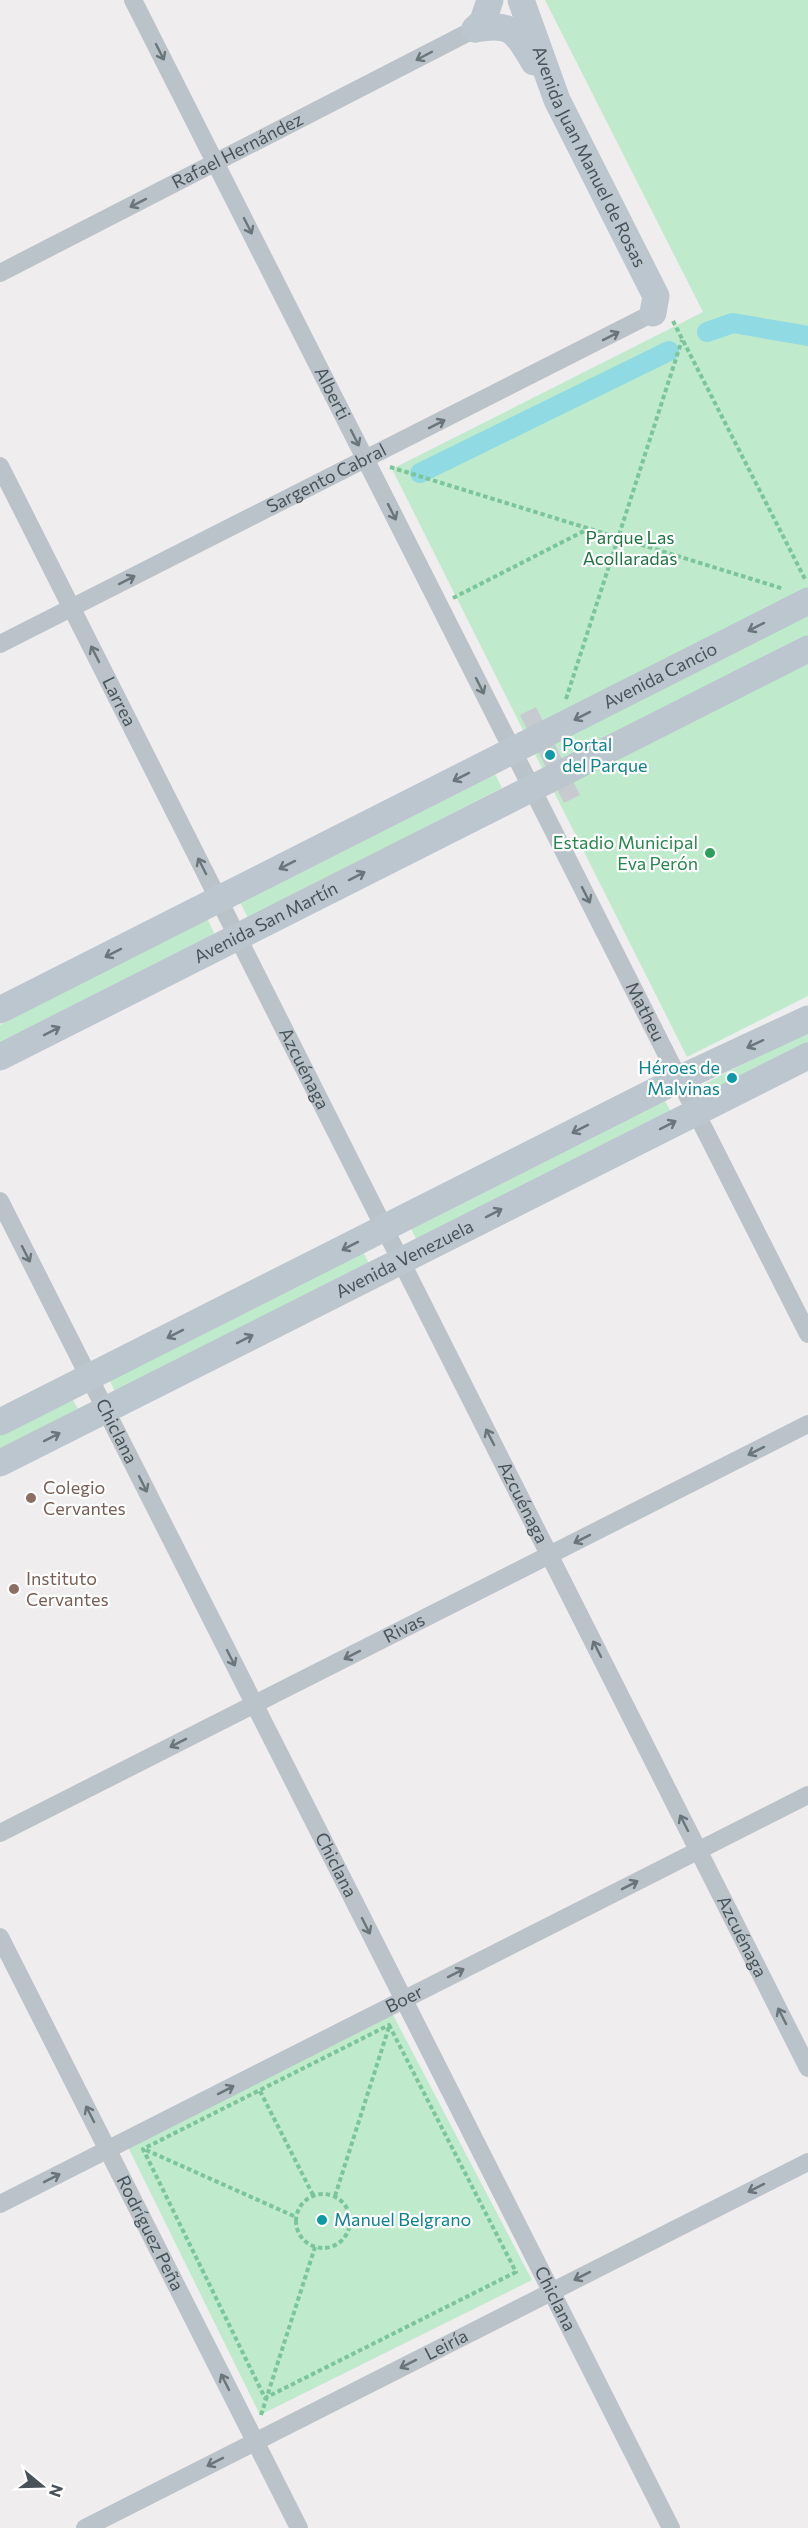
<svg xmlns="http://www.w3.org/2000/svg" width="808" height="2528" font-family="Commissioner,sans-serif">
<rect width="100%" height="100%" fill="#f0edee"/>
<path fill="#bfeacc" d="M545,0H808V996L687,1057L392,469L703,312Z
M494,772L502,788L248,918L240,902Z
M207,918L215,935L0,1045V1025Z
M808,1031V1051L708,1102L700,1086Z
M663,1097L671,1112L418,1243L410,1227Z
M362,1250L370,1265L117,1396L109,1379Z
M71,1396L79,1411L0,1452V1432Z
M391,2011L532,2280L260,2415L127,2145Z"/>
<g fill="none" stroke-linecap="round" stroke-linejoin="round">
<path stroke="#90dae3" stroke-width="20" d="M707,332L733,323L808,336
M420,473L669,351"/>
</g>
<path fill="#c7cbd0" d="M536,707L580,795L564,803L520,715Z"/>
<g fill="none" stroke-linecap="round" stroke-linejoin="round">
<path stroke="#7ac599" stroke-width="4" stroke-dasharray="4.5 3" stroke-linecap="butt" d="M673,321L806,581
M390,467L784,589
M453,598L588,529
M566,699L682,340
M389,2025L516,2272L265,2398L143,2149Z
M260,2091L313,2195
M146,2150L296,2217
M296 2221a27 27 0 1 1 54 0a27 27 0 1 1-54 0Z
M335,2196L389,2027
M261,2415L315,2247"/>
<g stroke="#bac3c9" stroke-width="18">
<path id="s1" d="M133,0L808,1334"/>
<path id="s2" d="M0,273L475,29"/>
<path id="s3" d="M0,466L808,2068"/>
<path id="s4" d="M0,644L653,313"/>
<path id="s5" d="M0,1201L671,2528"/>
<path id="s6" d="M0,1833L808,1424"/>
<path id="s7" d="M0,1937L299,2528"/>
<path id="s8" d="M0,2204L808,1795"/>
<path id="s9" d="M85,2528L808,2162"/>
</g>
<g stroke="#bbc6ce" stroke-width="27">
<path id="s10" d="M521,0L557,100L656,296L653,313"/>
<path d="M475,29C513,22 516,32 534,62"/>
<path d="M475,29L483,21L490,0"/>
<path id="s11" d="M0,1010L808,601"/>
<path id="s12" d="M0,1057L808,649"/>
<path d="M0,1422L679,1079L808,1019"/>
<path id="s13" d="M0,1463L808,1056"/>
</g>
</g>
<defs><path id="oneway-shaft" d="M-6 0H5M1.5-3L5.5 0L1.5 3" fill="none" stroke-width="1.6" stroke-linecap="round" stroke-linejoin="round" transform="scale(1.5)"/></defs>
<g stroke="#6a747b">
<use href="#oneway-shaft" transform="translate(160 52) rotate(63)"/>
<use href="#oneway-shaft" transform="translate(424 56) rotate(152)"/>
<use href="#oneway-shaft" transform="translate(138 203) rotate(153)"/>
<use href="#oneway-shaft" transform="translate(248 226) rotate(63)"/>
<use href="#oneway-shaft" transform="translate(611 336) rotate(-27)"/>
<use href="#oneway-shaft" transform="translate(437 424) rotate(-27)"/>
<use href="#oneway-shaft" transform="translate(355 438) rotate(63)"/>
<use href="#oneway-shaft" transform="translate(392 512) rotate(63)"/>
<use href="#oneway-shaft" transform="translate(127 580) rotate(-27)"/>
<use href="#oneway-shaft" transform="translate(95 654) rotate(-117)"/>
<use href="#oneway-shaft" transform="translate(480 686) rotate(63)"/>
<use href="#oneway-shaft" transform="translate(202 866) rotate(-117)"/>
<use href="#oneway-shaft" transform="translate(586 895) rotate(63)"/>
<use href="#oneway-shaft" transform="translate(26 1254) rotate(63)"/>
<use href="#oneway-shaft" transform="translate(490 1437) rotate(-117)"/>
<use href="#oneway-shaft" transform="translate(756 1451) rotate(153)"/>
<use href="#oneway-shaft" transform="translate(143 1484) rotate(63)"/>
<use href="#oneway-shaft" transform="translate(582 1539) rotate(153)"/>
<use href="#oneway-shaft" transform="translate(597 1649) rotate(-117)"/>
<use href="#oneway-shaft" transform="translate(352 1655) rotate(153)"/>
<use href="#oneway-shaft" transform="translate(231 1658) rotate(63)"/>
<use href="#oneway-shaft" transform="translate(178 1743) rotate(153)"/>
<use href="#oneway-shaft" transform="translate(684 1823) rotate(-117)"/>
<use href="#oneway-shaft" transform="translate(630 1885) rotate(-27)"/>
<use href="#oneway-shaft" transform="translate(366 1926) rotate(63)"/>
<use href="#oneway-shaft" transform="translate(456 1973) rotate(-27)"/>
<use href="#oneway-shaft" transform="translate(782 2016) rotate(-117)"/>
<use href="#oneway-shaft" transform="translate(226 2090) rotate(-27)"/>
<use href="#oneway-shaft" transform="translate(90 2114) rotate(-117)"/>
<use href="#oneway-shaft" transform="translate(52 2178) rotate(-27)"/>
<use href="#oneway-shaft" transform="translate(756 2188) rotate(153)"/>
<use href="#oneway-shaft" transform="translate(582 2276) rotate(153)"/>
<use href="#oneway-shaft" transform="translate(408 2364) rotate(153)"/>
<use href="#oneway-shaft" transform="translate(225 2382) rotate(-117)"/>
<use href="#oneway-shaft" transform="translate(215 2462) rotate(153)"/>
</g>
<g stroke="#6a757c">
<use href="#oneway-shaft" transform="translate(756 627) rotate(153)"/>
<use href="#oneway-shaft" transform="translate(582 716) rotate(153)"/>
<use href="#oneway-shaft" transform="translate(461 777) rotate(153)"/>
<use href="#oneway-shaft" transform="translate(287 865) rotate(153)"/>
<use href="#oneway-shaft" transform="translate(357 876) rotate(-27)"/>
<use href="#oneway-shaft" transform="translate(113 953) rotate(153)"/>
<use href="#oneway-shaft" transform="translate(52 1031) rotate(-27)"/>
<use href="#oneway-shaft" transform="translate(755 1044) rotate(155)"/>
<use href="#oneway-shaft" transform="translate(668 1125) rotate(-27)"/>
<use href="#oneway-shaft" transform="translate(580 1129) rotate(153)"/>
<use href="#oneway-shaft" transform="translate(494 1213) rotate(-27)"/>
<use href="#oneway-shaft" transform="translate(350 1246) rotate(153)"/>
<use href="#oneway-shaft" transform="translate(175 1334) rotate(153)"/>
<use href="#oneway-shaft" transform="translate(245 1339) rotate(-27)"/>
<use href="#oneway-shaft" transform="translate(52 1437) rotate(-27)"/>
</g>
<g fill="#0f9aa8" stroke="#fff" stroke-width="2">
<circle cx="550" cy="755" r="6"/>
<circle cx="732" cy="1078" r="6"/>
<circle cx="322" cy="2220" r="6"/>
</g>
<circle fill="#2e9e5b" stroke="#fff" stroke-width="2" cx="710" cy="853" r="6"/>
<g fill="#8d6e63" stroke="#fff" stroke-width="2">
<circle cx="31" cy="1498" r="6"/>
<circle cx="14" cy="1589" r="6"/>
</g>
<g text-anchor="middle" stroke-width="4.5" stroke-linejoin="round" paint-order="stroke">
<g font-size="18" fill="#475259" stroke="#fff">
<text dy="6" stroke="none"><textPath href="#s2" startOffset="267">Rafael Hernández</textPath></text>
<text dy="6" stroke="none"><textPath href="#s10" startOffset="171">Avenida Juan Manuel de Rosas</textPath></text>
<text dy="6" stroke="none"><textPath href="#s1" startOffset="441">Alberti</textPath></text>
<text dy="6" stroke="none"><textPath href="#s4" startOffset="366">Sargento Cabral</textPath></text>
<text dy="6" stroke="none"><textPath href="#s11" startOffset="740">Avenida Cancio</textPath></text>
<text dy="6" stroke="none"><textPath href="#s3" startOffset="264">Larrea</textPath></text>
<text dy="6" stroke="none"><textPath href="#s12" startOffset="298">Avenida San Martín</textPath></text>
<text dy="6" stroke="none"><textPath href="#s1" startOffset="1134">Matheu</textPath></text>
<text dy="6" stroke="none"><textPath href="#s3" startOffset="675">Azcuénaga</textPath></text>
<text dy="6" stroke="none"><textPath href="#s13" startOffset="453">Avenida Venezuela</textPath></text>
<text dy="6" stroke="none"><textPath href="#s5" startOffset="258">Chiclana</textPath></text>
<text dy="6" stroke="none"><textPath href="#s3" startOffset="1161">Azcuénaga</textPath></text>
<text dy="6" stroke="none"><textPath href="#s6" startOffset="453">Rivas</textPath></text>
<text dy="6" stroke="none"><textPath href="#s5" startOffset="744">Chiclana</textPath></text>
<text dy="6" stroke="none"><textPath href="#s3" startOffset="1647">Azcuénaga</textPath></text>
<text dy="6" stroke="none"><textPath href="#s8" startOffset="453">Boer</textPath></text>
<text dy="6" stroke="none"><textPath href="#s7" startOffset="332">Rodríguez Peña</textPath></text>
<text dy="6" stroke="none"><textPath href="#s5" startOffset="1230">Chiclana</textPath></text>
<text dy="6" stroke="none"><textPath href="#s9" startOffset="405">Leiría</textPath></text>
</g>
<g font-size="18" fill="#1f7341" stroke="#fff">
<text x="630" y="544">Parque Las<tspan x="630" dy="21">Acollaradas</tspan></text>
</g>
<g font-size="18" fill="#0d838f" stroke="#fff" text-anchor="start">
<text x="562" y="751">Portal<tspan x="562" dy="21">del Parque</tspan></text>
<text x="720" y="1074" text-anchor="end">Héroes de<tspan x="720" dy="21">Malvinas</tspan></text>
<text x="334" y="2226">Manuel Belgrano</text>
</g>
<g font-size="18" fill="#27864d" stroke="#fff" text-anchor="end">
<text x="698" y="849">Estadio Municipal<tspan x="698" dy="21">Eva Perón</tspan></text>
</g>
<g font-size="18" fill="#785e54" stroke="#fff" text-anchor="start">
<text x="43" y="1494">Colegio<tspan x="43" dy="21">Cervantes</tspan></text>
<text x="26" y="1585">Instituto<tspan x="26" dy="21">Cervantes</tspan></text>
</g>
</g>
<g transform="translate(42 2486) rotate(109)" stroke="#ffffff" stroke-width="4.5" paint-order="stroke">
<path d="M0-4.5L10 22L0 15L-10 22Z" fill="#475259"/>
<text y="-9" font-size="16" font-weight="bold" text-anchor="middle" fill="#475259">N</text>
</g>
</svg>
